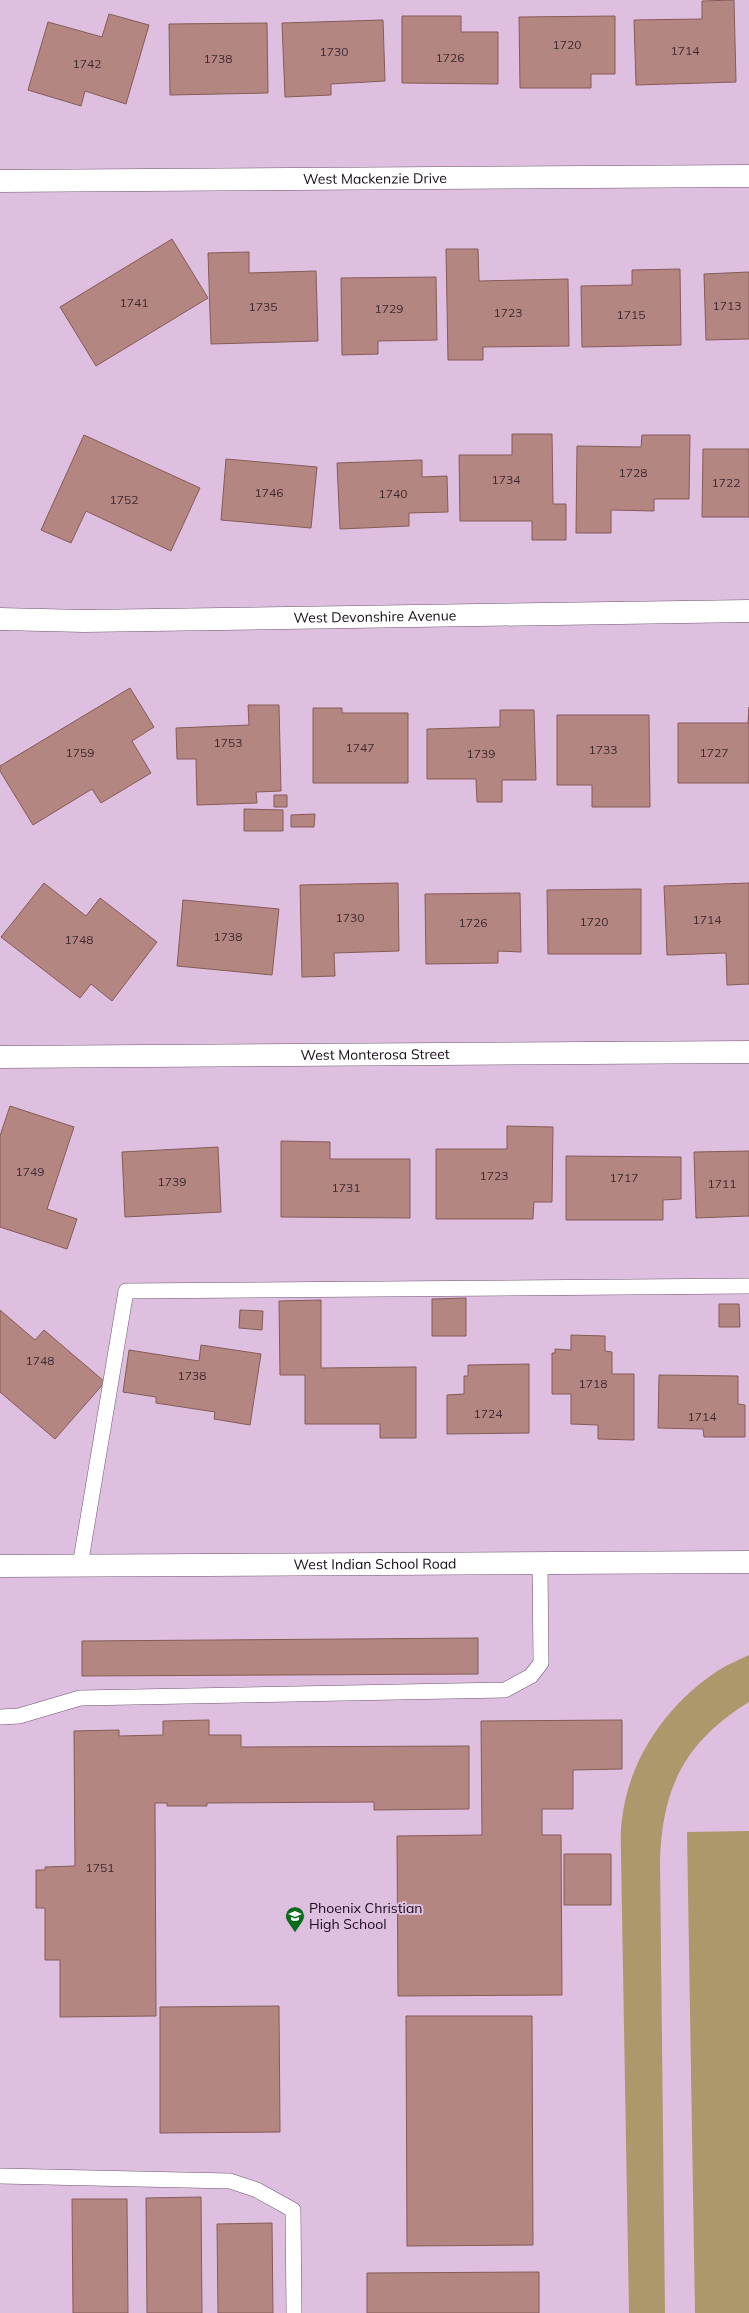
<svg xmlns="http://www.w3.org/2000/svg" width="749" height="2313" font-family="Mulish,sans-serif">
<rect width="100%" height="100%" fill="#dfbfe0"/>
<path fill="#ad986c" d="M749,1655V1702C686,1741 663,1785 660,1859L665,2313H629L621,1856C621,1844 620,1831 622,1819C629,1758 668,1703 719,1670C728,1664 739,1660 749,1655Z
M749,1831V2313H695L687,1832Z"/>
<path fill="#b48682" stroke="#855b57" d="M734,0L736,82L636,85L634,20L702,19V1Z
M109,14L149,25L126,104L85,91L81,106L28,90L48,22L102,37Z
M402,16H461V32H498V84L402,83Z
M615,16V74H591V88H520L519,17Z
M383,20L385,81L331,84V95L285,97L282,23Z
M267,23L268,93L170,95L169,24Z
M172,239L208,298L96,366L60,307Z
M446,249H478L479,281L568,279L569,346L483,347V360H448Z
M249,252V273L316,271L318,341L211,344L208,253Z
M680,269L681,345L582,347L581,286L632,285V270Z
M749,272V339L706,340L704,274Z
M436,277L437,340L378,341V354L342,355L341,278Z
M512,434H552L553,504H566V540H532V521H460L459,455H512Z
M84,435L200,488L171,551L86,511L71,543L41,530Z
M642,435H690L689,499H654V511L611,510V533H576L577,446L641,447Z
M703,449H749V517H702Z
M226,459L317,467L311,528L221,520Z
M422,460V477L447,476L448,512L409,513V526L340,529L337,463Z
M130,688L154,727L132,741L151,773L101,803L92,789L33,825L0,771V766Z
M248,705H279L281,791L256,792L257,803L197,805L196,759H177L176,728L249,725Z
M749,707V783H678V723H748Z
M313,708H342V713H408V783H313Z
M500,710H534L536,780H502V802H477L476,779H427V729L500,727Z
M557,715H649L650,807H592V785H557Z
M274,795H287V807H274Z
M244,809L283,810V831H244Z
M315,814L314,827H291V815Z
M44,883L86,916L100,898L157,942L112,1001L91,984L80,998L1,937Z
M398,883L399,951L334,953L335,976L302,977L300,885Z
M749,883V984L727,985L726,953L667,955L664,886Z
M641,889V954H548L547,890Z
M520,893L521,952L498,951V963L426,964L425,894Z
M183,900L279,909L272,975L177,966Z
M10,1106L74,1127L47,1209L77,1219L67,1249L0,1227V1136Z
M507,1126L553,1127L552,1202H534L533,1219H436V1149H507Z
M281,1141L330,1142V1159H410V1218L281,1217Z
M218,1147L221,1212L125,1217L122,1152Z
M749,1151V1216L696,1218L694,1152Z
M566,1156L681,1157V1199L663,1200V1220H566Z
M466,1298V1336H432V1299Z
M321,1300V1368L416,1367V1438H380V1424H305V1375H280L279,1301Z
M719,1304H739L740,1327H719Z
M0,1310L35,1340L44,1330L105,1382L55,1439L0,1392Z
M240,1310L263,1311L262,1330L239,1328Z
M571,1335L605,1336V1351L612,1352V1374H634V1440L598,1439V1425L571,1424V1394H552V1353H555V1349L571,1350Z
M201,1345L261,1354L250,1425L214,1419L215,1412L156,1403V1397L123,1392L129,1350L199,1361Z
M529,1364V1433L447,1434V1395L464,1394V1376H468V1365Z
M659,1375L738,1376V1404L745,1405V1437H704L703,1429L658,1428Z
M478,1638V1674L82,1676V1641Z
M209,1720V1735H241V1747L469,1746V1809L374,1810V1802L207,1803V1806H167V1803H155L156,2016L60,2017V1960H45V1908H36V1870H45V1867L75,1866L74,1731L119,1730V1736L163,1735V1721Z
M622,1720V1769L573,1770V1809H542V1835H561L562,1995L398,1996L397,1836L482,1835L481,1721Z
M564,1854H611V1905H564Z
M279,2006L280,2132L160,2133V2007Z
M406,2016H532L533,2245L407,2246Z
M201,2197L202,2313H147L146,2198Z
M72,2199H127L128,2313H73Z
M272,2223L273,2313H218L217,2224Z
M539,2272V2313H367V2273Z"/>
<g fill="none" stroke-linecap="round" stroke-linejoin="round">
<g stroke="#705572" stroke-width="16">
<path id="service" d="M80,1566L126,1291L749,1286
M0,1717L19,1716L80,1698L505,1690L531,1676L541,1663L540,1563
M0,2176L230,2181L257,2190L293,2210L294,2313"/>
</g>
<g stroke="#705572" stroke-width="23">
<g id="minor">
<path id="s1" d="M0,181L749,176"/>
<path id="s2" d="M0,619L84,621L749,611"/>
<path id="s3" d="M0,1057L749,1052"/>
</g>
</g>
<g stroke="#705572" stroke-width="23">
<g id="secondary">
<path id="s4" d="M0,1566L749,1562"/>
</g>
</g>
<use href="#service" stroke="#fff" stroke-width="15"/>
<use href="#minor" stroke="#fff" stroke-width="22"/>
<use href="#secondary" stroke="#fff" stroke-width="22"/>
</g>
<defs>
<g id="school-pin" transform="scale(1)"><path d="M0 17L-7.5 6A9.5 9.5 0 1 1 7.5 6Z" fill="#066c19" stroke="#dfbfe0"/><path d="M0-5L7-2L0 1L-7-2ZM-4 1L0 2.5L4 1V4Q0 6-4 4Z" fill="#fff"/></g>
</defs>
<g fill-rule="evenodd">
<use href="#school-pin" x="295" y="1916"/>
</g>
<g text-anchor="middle" stroke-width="4" stroke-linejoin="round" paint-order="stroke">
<g font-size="12" fill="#3d2a31">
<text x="567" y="49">1720</text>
<text x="685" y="55">1714</text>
<text x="334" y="56">1730</text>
<text x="450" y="62">1726</text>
<text x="218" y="63">1738</text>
<text x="87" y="68">1742</text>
<text x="134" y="307">1741</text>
<text x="727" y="310">1713</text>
<text x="263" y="311">1735</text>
<text x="389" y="313">1729</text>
<text x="508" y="317">1723</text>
<text x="631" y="319">1715</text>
<text x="633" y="477">1728</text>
<text x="506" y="484">1734</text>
<text x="726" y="487">1722</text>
<text x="269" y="497">1746</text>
<text x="393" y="498">1740</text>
<text x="124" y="504">1752</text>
<text x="228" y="747">1753</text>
<text x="360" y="752">1747</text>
<text x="603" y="754">1733</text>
<text x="80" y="757">1759</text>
<text x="714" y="757">1727</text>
<text x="481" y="758">1739</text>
<text x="350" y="922">1730</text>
<text x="707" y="924">1714</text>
<text x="594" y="926">1720</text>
<text x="473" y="927">1726</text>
<text x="228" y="941">1738</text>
<text x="79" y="944">1748</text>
<text x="30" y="1176">1749</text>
<text x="494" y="1180">1723</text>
<text x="624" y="1182">1717</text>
<text x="172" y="1186">1739</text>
<text x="722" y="1188">1711</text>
<text x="346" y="1192">1731</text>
<text x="40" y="1365">1748</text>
<text x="192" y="1380">1738</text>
<text x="593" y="1388">1718</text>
<text x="488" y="1418">1724</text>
<text x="702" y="1421">1714</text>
<text x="100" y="1872">1751</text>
</g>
<g font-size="14" fill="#150b16" stroke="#dfbfe0">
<text dy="5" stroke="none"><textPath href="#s1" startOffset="375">West Mackenzie Drive</textPath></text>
<text dy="5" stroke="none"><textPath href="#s2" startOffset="375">West Devonshire Avenue</textPath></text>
<text dy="5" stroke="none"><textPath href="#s3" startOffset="375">West Monterosa Street</textPath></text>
<text dy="5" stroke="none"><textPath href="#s4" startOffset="375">West Indian School Road</textPath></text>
</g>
<g font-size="14" fill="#150b16" stroke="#dfbfe0" text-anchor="start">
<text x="309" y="1913">Phoenix Christian<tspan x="309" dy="16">High School</tspan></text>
</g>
</g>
</svg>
